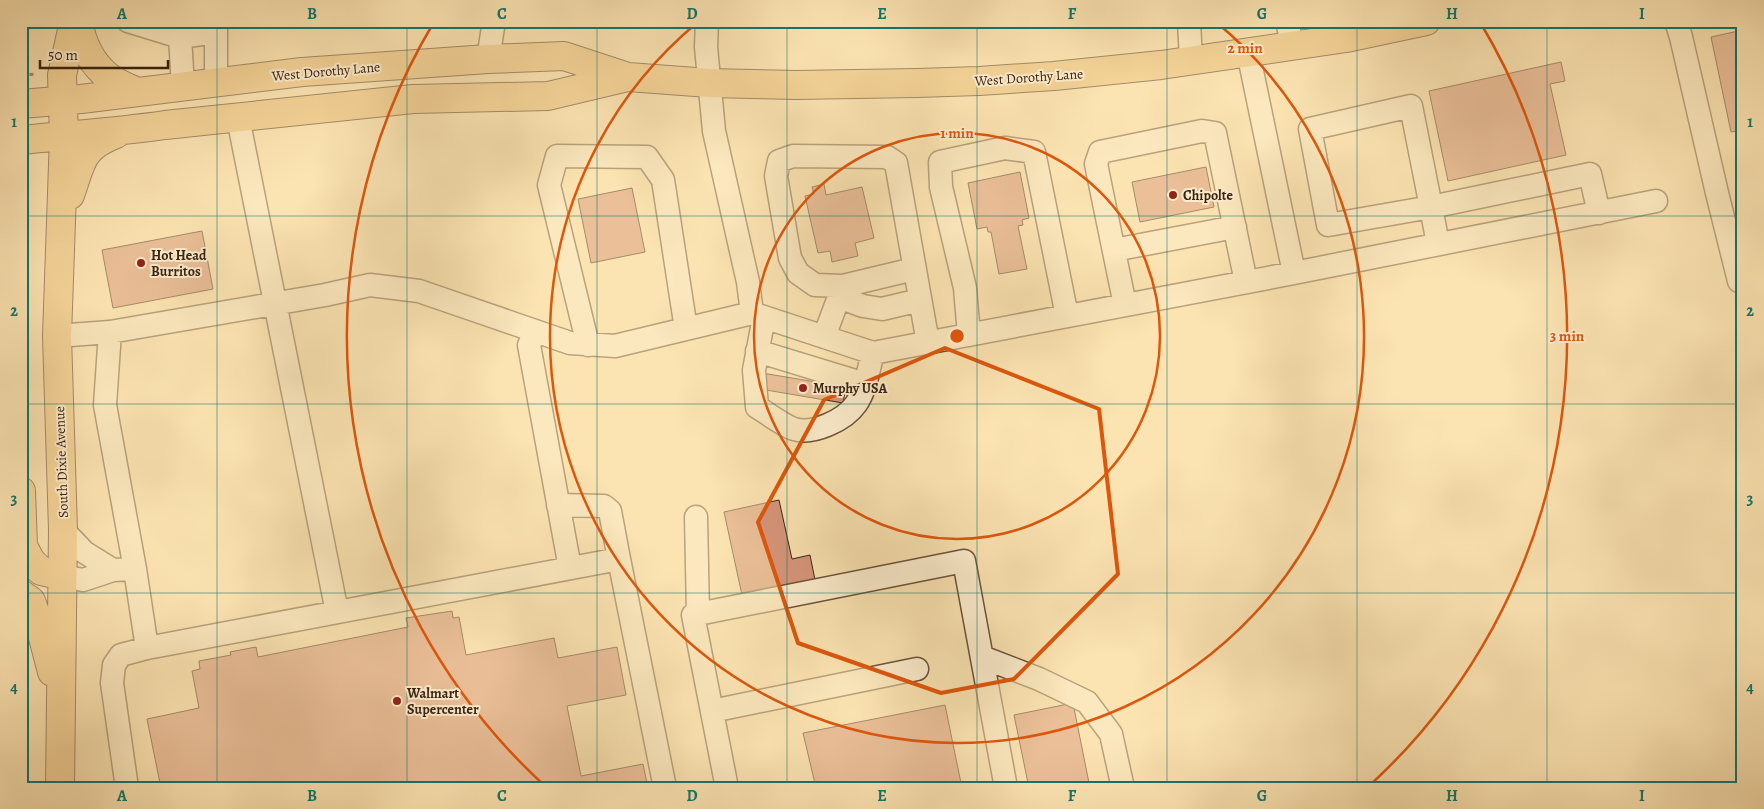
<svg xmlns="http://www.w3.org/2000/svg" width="1764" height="809" font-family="Alegreya,serif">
<rect width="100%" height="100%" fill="#fce4b2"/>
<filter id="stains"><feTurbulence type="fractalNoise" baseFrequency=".004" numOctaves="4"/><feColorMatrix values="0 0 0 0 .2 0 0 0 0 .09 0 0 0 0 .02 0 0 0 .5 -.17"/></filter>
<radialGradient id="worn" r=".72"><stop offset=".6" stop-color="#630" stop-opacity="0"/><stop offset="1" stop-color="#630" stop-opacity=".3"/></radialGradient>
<path fill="#d7957b" stroke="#382212" d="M1743,30V130L1731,132L1711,37Z
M1561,62L1565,81L1550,84L1566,155L1448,181L1429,91Z
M1206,167L1214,207L1140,222L1132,182Z
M1020,172L1029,218L1022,220L1023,225L1018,226L1027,269L999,274L991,232H988L987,227L977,229L968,183Z
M824,184L826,195L862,187L874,238L855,243L858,256L832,262L830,251L818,253L805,196L814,194L812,187Z
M632,188L645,252L591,263L578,199Z
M202,231L213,289L113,308L102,250Z
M762,373L846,387L843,403L760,389Z
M779,500L792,559L810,555L815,580L742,595L724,512Z
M452,611L453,618L459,617L466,655L554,638L558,658L617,647L626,695L567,706L581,776L643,764L648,788H161L147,719L199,708L192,671L200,669L199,661L231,655L230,652L256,647L258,657L408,627L406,618Z
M1073,703L1090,788H1029L1014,715Z
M945,705L962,788H816L803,733Z"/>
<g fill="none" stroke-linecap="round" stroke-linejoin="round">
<g stroke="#69523a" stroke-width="25">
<path id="minor" d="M128,21L180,37
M216,21V82
M1189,21L1191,60
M1287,21L1292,45
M1676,21L1681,37L1717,193L1739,281
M1248,52L1294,273
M488,59L494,21
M183,86L180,37L216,32
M1411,106L1431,207L1328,225L1310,129Z
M238,118L337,612
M1438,244L1431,207L1590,174L1599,213
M1114,250L1235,227
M914,269L843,286L815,285L798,273L790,258L776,176L779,161L793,156L887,157L896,163L928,343
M839,297L863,306L882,309L920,300
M1125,305L1096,164L1100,152L1202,131L1215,133L1246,282
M752,313L873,353L1294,273L1656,201
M764,317L754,370L757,407C767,413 784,426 794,429C813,435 845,420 856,404C866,390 868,370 873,353
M110,332L105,405L135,569L147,648
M535,332L529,345L570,568
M969,335L965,288L941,187L940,162L1005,148L1034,152L1067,316
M57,336L110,332L325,295L370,285L419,291L570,343L615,346L752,313L748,282L714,131L706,47L707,21
M824,337L843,286
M588,345L549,185L557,156L647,157L663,180L686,329
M757,351L865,384
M558,505L604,506L610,511L619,559
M696,517L698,614
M63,530L84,552L113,570
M62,576L83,580L113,570L135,569
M982,657L1039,679L1087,702L1111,734L1123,788
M712,711L917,669
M127,788L112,683L114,665L121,655L147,648L619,559L665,788
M727,788L693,615L964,561L1006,788"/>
</g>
<g stroke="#382212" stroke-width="30">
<path id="major" d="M78,21C82,44 91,64 110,78C118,84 129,88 138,92
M21,104L81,99L302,72L488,59L564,56L628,77L709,83L796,85L917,83L979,81L1054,76L1161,65L1346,38L1426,21
M21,140C69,135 117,132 165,125L413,99L548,96L628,77
M70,195C82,162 80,148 116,134
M21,491L23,546L31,561L41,571L62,576
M21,594L31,601L40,626L52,672
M60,788L63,530L57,336L64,136L62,75L74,21"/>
</g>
<path stroke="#382212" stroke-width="3" stroke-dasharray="4 2.5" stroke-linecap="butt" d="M23,75L36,74"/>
<use href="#minor" stroke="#fdedcd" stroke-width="22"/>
<use href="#major" stroke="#eec279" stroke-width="28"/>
</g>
<path d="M0 0H1764V809H0ZM945,348L1099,409L1118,574L1014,679L941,693L798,643L758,522L824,400Z" fill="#fce4b2" fill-opacity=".55" fill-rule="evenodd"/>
<path fill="none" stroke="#df560c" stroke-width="4" stroke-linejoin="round" d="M945,348L1099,409L1118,574L1014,679L941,693L798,643L758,522L824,400Z"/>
<path fill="none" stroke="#0f766e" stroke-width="1" stroke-opacity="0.55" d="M217,21V788M407,21V788M597,21V788M787,21V788M977,21V788M1167,21V788M1357,21V788M1547,21V788M21,216H1743M21,404H1743M21,593H1743"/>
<g fill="none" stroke="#df560c" stroke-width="2.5">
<circle cx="957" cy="336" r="203"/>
<path d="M1216 22A407 407 0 1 1 698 22"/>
<path d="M545 786A610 610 0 0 1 434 22M1480 22A610 610 0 0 1 1369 786"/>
</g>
<g fill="#8f2418" stroke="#fdedcd" stroke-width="2">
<circle cx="1173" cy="195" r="5"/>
<circle cx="141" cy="263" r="5"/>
<circle cx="803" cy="388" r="5"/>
<circle cx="397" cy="701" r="5"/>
</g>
<g text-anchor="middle" stroke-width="4" stroke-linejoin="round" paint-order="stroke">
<g font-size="14" fill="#382212" stroke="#fdedcd">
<text transform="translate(326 71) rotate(-5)" y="5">West Dorothy Lane</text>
<text transform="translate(1029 77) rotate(-4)" y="5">West Dorothy Lane</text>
<text transform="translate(61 462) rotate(-92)" y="5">South Dixie Avenue</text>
</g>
<g font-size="14" font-weight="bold" fill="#382212" stroke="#fdedcd" text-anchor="start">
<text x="1183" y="200">Chipolte</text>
<text x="151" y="260">Hot Head<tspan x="151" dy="16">Burritos</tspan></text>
<text x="813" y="393">Murphy USA</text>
<text x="407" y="698">Walmart<tspan x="407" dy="16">Supercenter</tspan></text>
</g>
</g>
<circle cx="957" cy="336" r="8" fill="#df560c" stroke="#fdedcd" stroke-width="2.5"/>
<g font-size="15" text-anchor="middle" font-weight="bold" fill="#df560c" stroke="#fdedcd" stroke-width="4" stroke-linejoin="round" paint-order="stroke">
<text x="1245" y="53">2 min</text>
<text x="957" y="138">1 min</text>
<text x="1567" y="341">3 min</text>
</g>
<rect width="1764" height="809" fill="none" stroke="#fce4b2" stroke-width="55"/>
<path d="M40 60v8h128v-8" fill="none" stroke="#382212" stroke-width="2.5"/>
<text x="48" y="60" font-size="15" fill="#382212" stroke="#fdedcd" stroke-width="4" paint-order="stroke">50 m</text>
<rect x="28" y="28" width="1708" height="754" fill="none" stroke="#0f766e" stroke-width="2"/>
<g font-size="16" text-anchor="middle" font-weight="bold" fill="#0f766e">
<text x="122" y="19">A</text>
<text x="312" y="19">B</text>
<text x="502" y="19">C</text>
<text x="692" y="19">D</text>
<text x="882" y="19">E</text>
<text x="1072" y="19">F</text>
<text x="1262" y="19">G</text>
<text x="1452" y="19">H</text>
<text x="1642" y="19">I</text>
<text x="14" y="127">1</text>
<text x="1750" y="127">1</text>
<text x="14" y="316">2</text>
<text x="1750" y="316">2</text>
<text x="14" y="504">3</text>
<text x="1750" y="504">3</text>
<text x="14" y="693">4</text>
<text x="1750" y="693">4</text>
<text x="122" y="801">A</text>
<text x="312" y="801">B</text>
<text x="502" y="801">C</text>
<text x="692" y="801">D</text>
<text x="882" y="801">E</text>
<text x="1072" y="801">F</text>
<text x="1262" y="801">G</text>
<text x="1452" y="801">H</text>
<text x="1642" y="801">I</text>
</g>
<rect width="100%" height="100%" filter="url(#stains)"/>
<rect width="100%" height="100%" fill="url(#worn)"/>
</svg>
